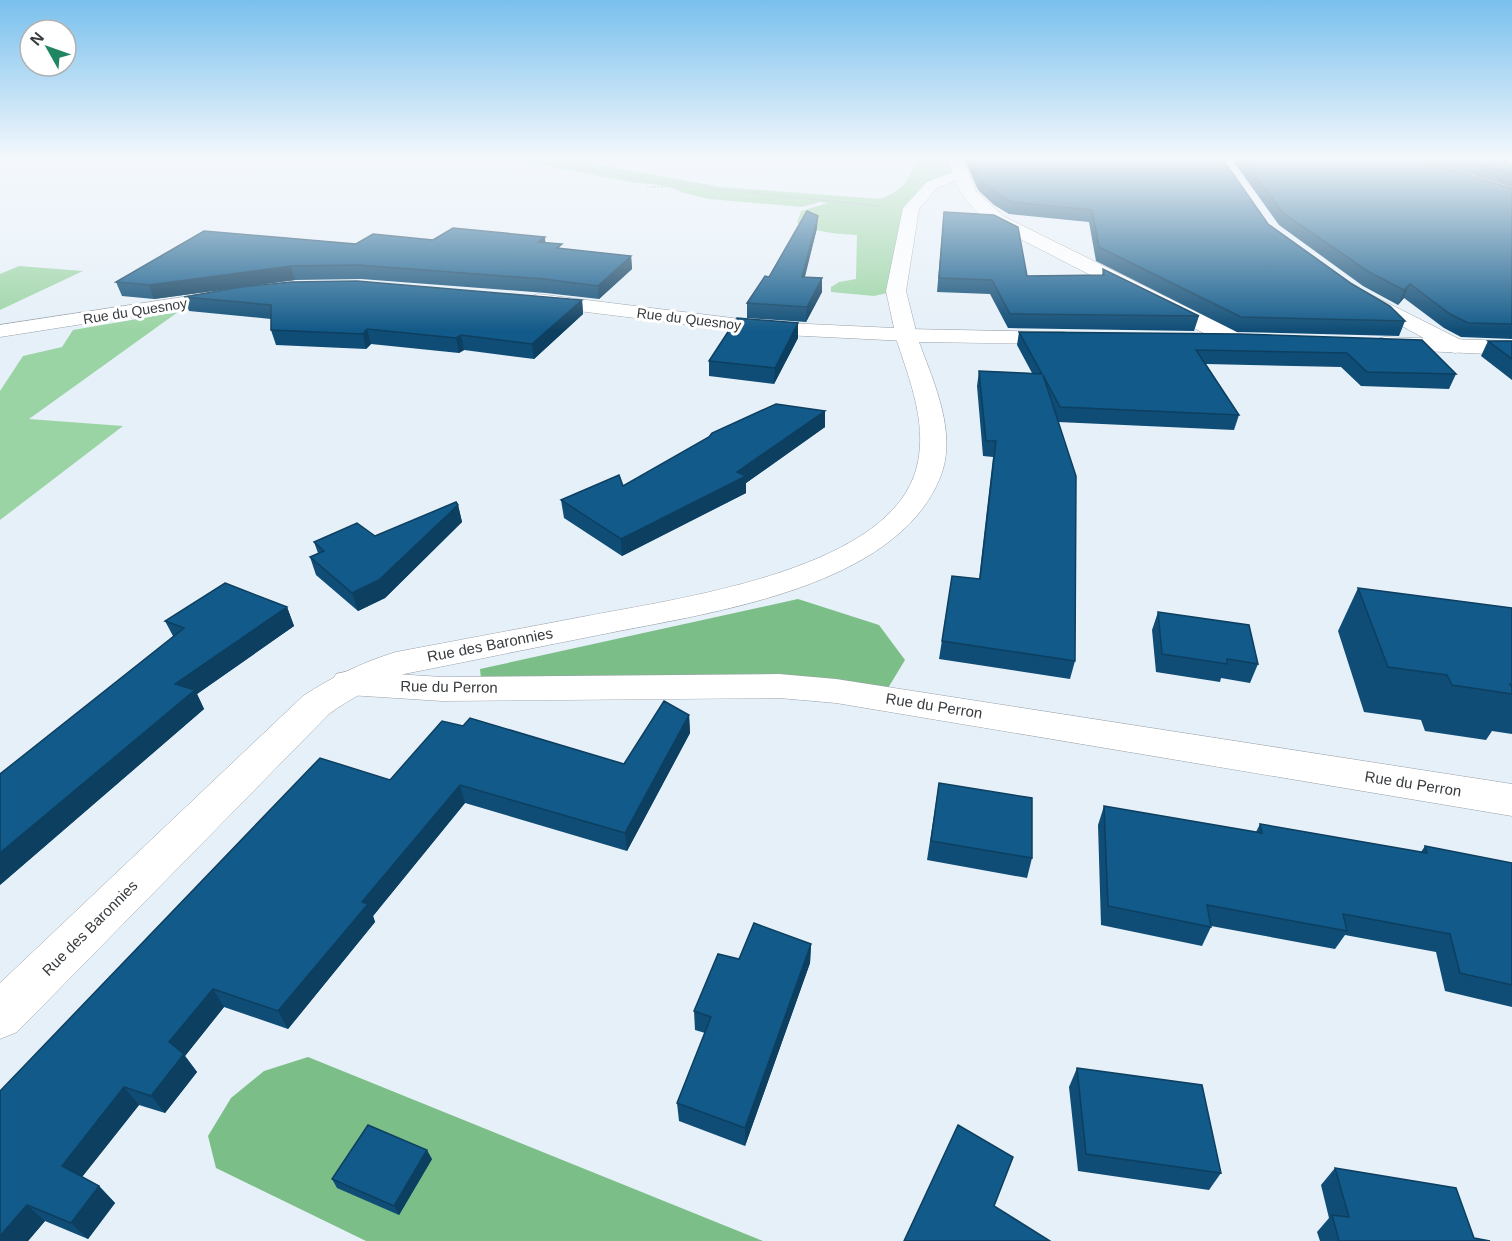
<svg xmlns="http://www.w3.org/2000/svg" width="1512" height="1241" font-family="Arial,sans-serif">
<rect width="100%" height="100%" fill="#e6f0f8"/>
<path fill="#9bd4a4" d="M503,158H561L721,187L880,199C902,191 911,179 917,158H955L958,174C941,173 926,184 914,196L896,291L874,296L831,292V287L839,282L856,279L857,235C837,234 815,232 797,223L801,211L828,203L820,202L802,207L709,199L684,193L667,186L631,182Z
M19,266L83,271L0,310V274Z
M178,312L29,419L123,426L0,520V391L23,356L62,347L73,330Z"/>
<path fill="#7cbe88" d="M798,599L879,625L905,660L882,698L482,688L480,669Z
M308,1057L763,1241H366L216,1168L208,1136L231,1098L264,1071Z"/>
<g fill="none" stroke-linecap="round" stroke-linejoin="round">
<g stroke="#98a0a8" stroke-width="1">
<path id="street" d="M958,170L965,174L963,177L937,188L919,209L906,291L917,335L914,340L906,341L765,334L538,306L531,304L528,300L531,296L538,294L765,322L894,328L886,291L903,208L927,182Z
M229,290L236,292L239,296L236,300L0,337V325Z
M1364,291L1463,341L1466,346L1463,351L1455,353L1447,351L1357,301L1354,297L1357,293Z
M349,671L442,677L779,674L836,679L1512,784V816L836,703L779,698L442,701L349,695L336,692L331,683L336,674Z"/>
</g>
<g stroke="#98a0a8" stroke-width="1">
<path id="secondary" d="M948,158H962L976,191L1003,216L1243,335L1246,340L1243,345L1235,346L1227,345L991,224C968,207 954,186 948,158Z
M906,329L1063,332L1071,333L1074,338L1071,343L1063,344L919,342C934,383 958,434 940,478C895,589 707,613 604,634C537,647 470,661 404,674C377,685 352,697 329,714L17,1032L0,1039V983L303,696C332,677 363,662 396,652C460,640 524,628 587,616C675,599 879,572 914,476C931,429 909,379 895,335L898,330Z
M1385,337L1512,341V355L1377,349L1374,344L1377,339Z"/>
</g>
<path stroke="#a2aab0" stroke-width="1.5" stroke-dasharray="2 1.5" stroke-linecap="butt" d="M522,158L669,184
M647,187L686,186L879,206"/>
<use href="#street" fill="#fff" fill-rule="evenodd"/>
<use href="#secondary" fill="#fff" fill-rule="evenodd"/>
</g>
<path fill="#0f4d76" d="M964,158H1222L1268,224L1405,321L1399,336L1237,332L1096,261L1089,222L1009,214L994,205L978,190Z
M1231,158H1411L1512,188V339L1461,337L1444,328L1404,298L1398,305L1363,286L1279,225Z
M1415,158H1504L1512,166V187Z
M944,212L1027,276L1102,275L1103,269L1199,316L1194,331L1008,328L990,294L937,292Z
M817,228L805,277L822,278V292L806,322L747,318V303L769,277Z
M545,237V242L563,249L631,256L632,269L599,299L546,293L361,279L295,280L154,299L122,296L116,282L356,244L433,240Z
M184,297L582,300L583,314L534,359L464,350L459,353L371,344L366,349L276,345L271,330V319L189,311Z
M798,323V338L774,384L709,376V361Z
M1019,332L1422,340L1456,374L1449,389L1361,386L1341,367L1206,364L1239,415L1234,430L1058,422L1075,661L1070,679L939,659L952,576L979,579L993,457L983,456L977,386L979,371L1032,373L1017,345Z
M1488,341H1512V380L1481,356Z
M825,411V427L746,483V493L622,556L564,518L561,500L623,486Z
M458,505L462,522L385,598L358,611L316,575L310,557L318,553L314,542L375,536Z
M1358,588L1512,608V734L1492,731L1486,740L1425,731L1421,720L1364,712L1338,631Z
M287,607L294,626L197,694L204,709L0,885L173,636L165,621Z
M1158,612L1258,664L1250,683L1221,678L1220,682L1156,672L1152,630Z
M689,715L690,733L627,851L465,803L373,916L375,922L288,1029L224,1007L185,1056L197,1072L165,1113L139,1105L82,1177L99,1186L115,1203L88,1239L45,1221L28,1241L0,1091L390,780L463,726L624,764Z
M939,783L1032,858L1027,878L927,860Z
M1104,806L1256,832L1260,824L1421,852L1425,846L1512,863V1007L1445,991L1436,952L1345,935L1335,949L1211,926V927L1202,946L1101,925L1098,825Z
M811,944L810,963L745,1146L679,1121L677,1103L705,1033L695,1030L694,1011L739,959Z
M1077,1068L1221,1173L1209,1190L1078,1171L1069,1087Z
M432,1159L399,1215L337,1188L332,1179Z
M1335,1168L1474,1238L1490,1241H1320L1317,1232L1329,1218L1321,1185Z"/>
<path fill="#0d3f60" d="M818,216L817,228L801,290L802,277Z
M545,237L546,250L538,242Z
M631,256L632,269L599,299L598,286Z
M291,266L295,280L154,299L149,285Z
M822,278V292L806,322L807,307Z
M1410,284L1404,298L1398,305L1404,290Z
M582,300L583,314L534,359L532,344Z
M798,323V338L774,384L775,368Z
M367,329L371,344L366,349L363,334Z
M461,335L464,350L459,353L456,338Z
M825,411V427L746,483V493L622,556L621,539Z
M458,505L462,522L385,598L358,611L352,593Z
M287,607L294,626L197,694L204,709L0,885V853L175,684Z
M689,715L690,733L627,851L625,833Z
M460,785L465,803L373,916L375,922L288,1029L278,1011L362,902Z
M811,944L810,963L745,1146V1128Z
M213,989L224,1007L185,1056L197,1072L165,1113L151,1096L169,1042Z
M124,1087L139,1105L78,1182L62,1166Z
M427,1150L432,1159L399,1215L394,1206Z
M99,1186L115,1203L88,1239L71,1223Z
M27,1205L45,1221L28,1241H0V1236Z"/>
<path fill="#125a89" stroke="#0d3f60" stroke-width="1.5" d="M970,158H1222L1268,224L1352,284L1390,306L1405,321L1241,317L1099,247L1092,210L1011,202L996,193L979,178Z
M1242,158H1411L1512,188V324L1468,323L1450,314L1410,284L1404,290L1369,272L1283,213Z
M1457,158H1504L1512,166V174Z
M807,211L818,216L802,277L822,278L807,307L747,303L765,276L769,277Z
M944,212L994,215L1018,227L1027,276L1104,275L1103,269L1199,316L1010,314L992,280L939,278Z
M453,228L545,237L538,242L562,244L557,248L631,256L598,286L544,279L358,265L291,266L149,285L116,282L204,231L356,244L373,234L433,240Z
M357,281L582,300L532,344L461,335L456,338L367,329L363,334L271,330V305L184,297L241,287L291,282Z
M737,318L798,323L775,368L709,361Z
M1019,332L1239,334L1422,340L1456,374L1367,372L1347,353L1196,350L1239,415L1060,407L1043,375L1076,476L1075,661L942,641L952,576L980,579L996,441H986L979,371L1042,374Z
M1488,341H1512V359Z
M776,404L825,411L737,472L746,476L621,539L561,500L619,475L623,486L709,437L712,433Z
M456,502L458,505L379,580L352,593L310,557L324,551L314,542L357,523L375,536Z
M225,583L287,607L175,684L195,690L0,853V774L184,628L165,621Z
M1358,588L1512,608V684H1510L1512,687V694L1452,685L1447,675L1388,667Z
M1158,612L1249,625L1258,664L1227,659V664L1162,654Z
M664,701L689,715L625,833L460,785L362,902L368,904L278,1011L213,989L169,1042L184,1054L151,1096L124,1087L62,1166L99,1186L71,1223L27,1205L0,1236V1091L320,758L390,780L442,721L463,726L470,718L624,764Z
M939,783L1032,798V858L931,841Z
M1104,806L1262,833L1260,824L1427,853L1425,846L1512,863V985L1460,973L1450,934L1343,914L1347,931L1207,905L1211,927L1108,906Z
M754,923L811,944L745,1128L677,1103L711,1017L694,1011L718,954L739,959Z
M1077,1068L1202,1085L1221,1173L1086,1154Z
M368,1125L427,1150L394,1206L332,1179Z
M958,1125L1013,1157L994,1206L1050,1241H904Z
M1335,1168L1456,1188L1474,1238L1490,1241H1339L1332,1215L1349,1217Z"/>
<linearGradient id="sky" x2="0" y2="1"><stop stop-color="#79c0ed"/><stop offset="0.48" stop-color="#f4f8fc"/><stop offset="1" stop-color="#f4f8fc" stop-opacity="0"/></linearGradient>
<rect width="1512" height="331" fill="url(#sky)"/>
<g text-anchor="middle" stroke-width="6" stroke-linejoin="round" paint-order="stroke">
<g font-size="14" fill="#373b3e" stroke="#fff">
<text transform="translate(135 311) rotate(-9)" y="5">Rue du Quesnoy</text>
<text transform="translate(689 319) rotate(7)" y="5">Rue du Quesnoy</text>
</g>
<g font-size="15" fill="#373b3e" stroke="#fff">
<text transform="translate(490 645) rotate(-11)" y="5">Rue des Baronnies</text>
<text transform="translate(449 687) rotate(1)" y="5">Rue du Perron</text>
<text transform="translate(934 706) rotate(9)" y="5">Rue du Perron</text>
<text transform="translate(1413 784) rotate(9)" y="5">Rue du Perron</text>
<text transform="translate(90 928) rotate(-45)" y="5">Rue des Baronnies</text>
</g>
</g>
<g transform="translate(48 48) rotate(310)"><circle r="28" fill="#ffffff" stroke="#afb1b2" stroke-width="1.5"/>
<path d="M0-4.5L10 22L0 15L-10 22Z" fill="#208661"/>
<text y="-9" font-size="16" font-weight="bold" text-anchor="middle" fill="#373b3e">N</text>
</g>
</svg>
